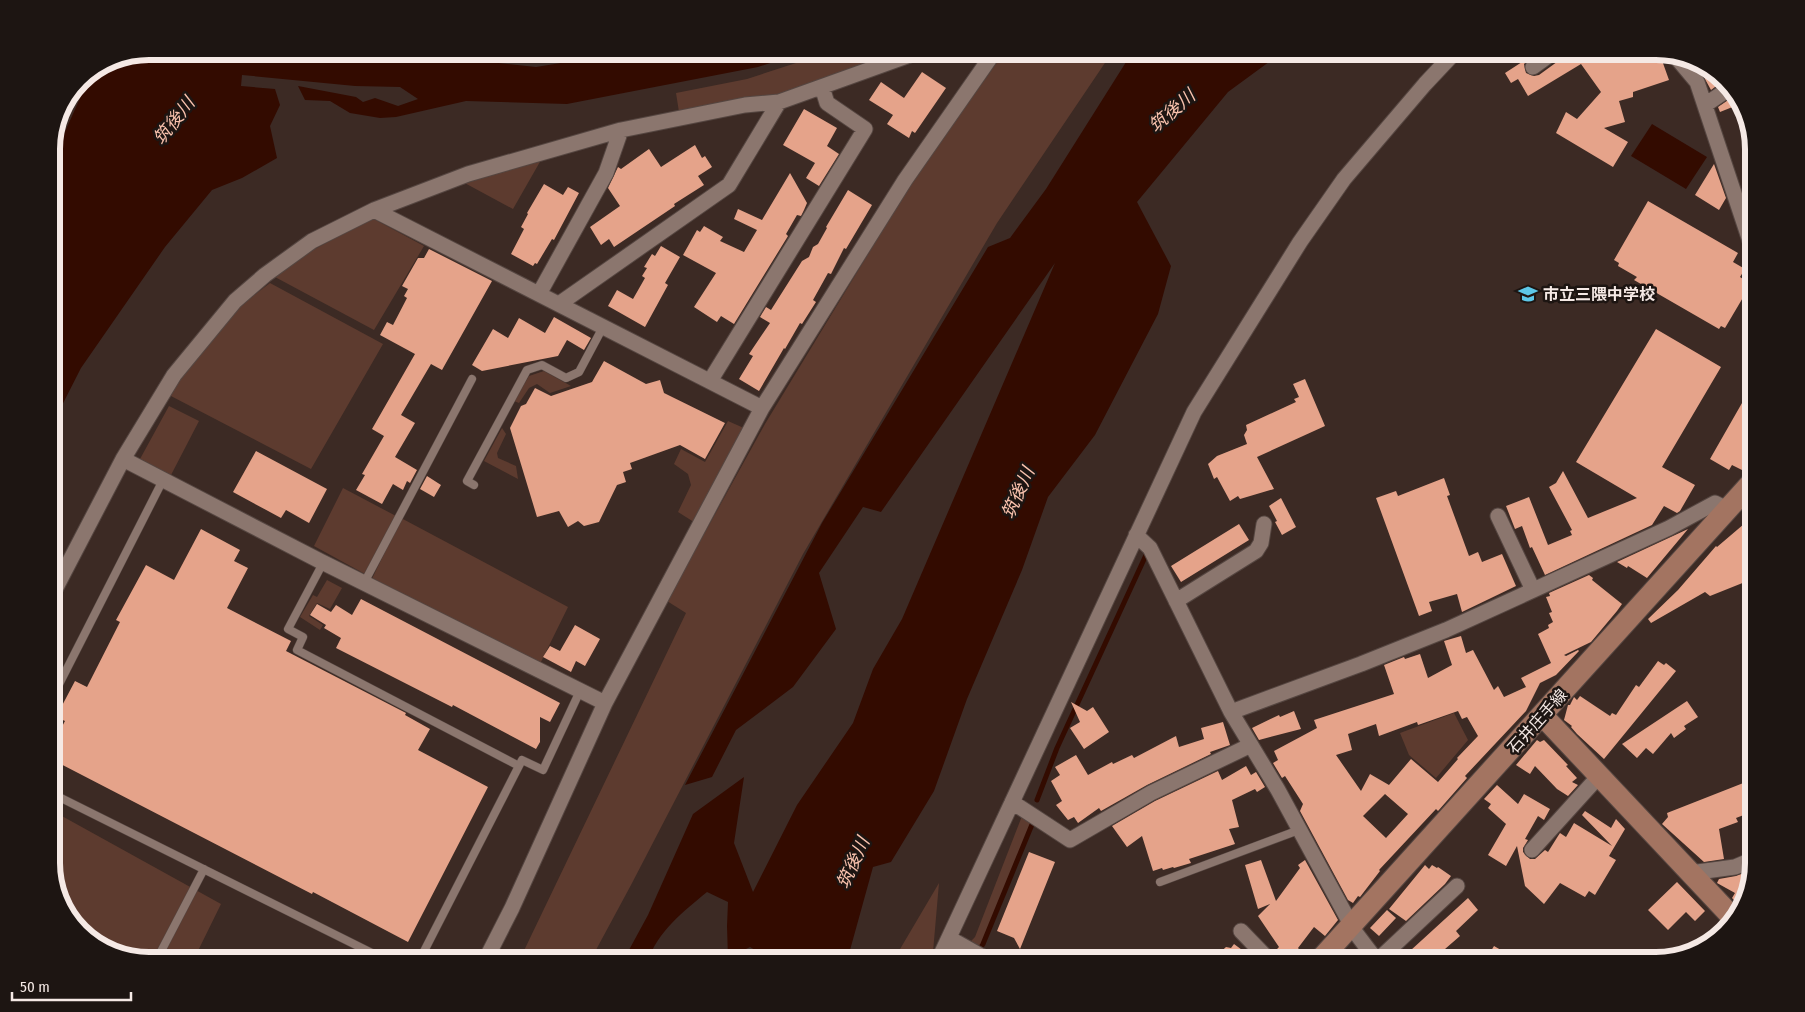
<svg xmlns="http://www.w3.org/2000/svg" width="1805" height="1012" font-family="'Fira Sans Condensed','Noto Sans JP',sans-serif">
<rect width="100%" height="100%" fill="#3c2a24"/>
<path fill="#5d3b2f" d="M833,51H904L773,97L679,112L676,93L747,79Z
M1005,51H1113L997,223L803,554L631,885L590,961H519L686,613L667,601L765,424L910,185Z
M541,160L513,209L461,181Z
M372,218L424,246L374,330L275,277L313,250Z
M270,283L383,344L311,469L169,395L200,351L241,305Z
M544,371L571,386L550,393L537,384L529,388L519,403L514,401L529,376Z
M169,406L199,421L171,475L140,459Z
M728,421L746,429L697,524L678,512L691,485L688,474L674,464L681,449L705,462Z
M502,428L506,434L497,453L498,458L516,466L518,479L484,461Z
M343,488L396,516L365,574L314,546Z
M401,518L568,607L539,666L370,583Z
M327,580L342,588L330,609L317,603L309,616L323,625L320,630L300,617L313,595L317,597Z
M1454,713L1468,740L1436,778L1409,755L1400,733Z
M51,810L221,904L193,961H149L100,948L68,917L51,869Z
M1022,816L1032,821L982,944L978,948L968,944L975,937Z
M939,883L933,952L929,961H893Z"/>
<path fill="#330b00" d="M149,51H323L398,55L405,51H446L453,58L536,67L635,51H807L758,67L567,104L466,101L396,117L380,118L350,113L330,101L305,100L298,86L356,97L363,102L375,98L398,106L418,99L400,87L355,86L242,75L241,86L275,89L280,105L270,126L277,158L242,178L212,190L165,247L81,368L51,427V163L85,87L84,78L112,59Z
M1133,51H1284L1228,92L1137,202L1171,266L1158,314L1095,435L1048,497L1022,570L967,699L934,791L891,862L873,867L847,961H774L750,947L728,958L727,926L728,902L707,892C684,911 657,932 648,961H623L648,915L693,814L744,777L734,843L753,892L797,805L853,723L873,669L902,619L1055,263L881,512L863,507L819,573L836,629L793,687L736,730L712,777L685,785L822,523L988,247L1010,238L1046,189Z
M1652,124L1707,157L1686,189L1631,156Z"/>
<g fill="none" stroke-linecap="round" stroke-linejoin="round">
<path stroke="#330b00" stroke-width="5" d="M1037,800L1057,748L1146,555
M972,961L983,944L1033,822"/>
</g>
<path fill="#e5a38a" fill-rule="evenodd" d="M1514,51H1539L1524,64L1526,73L1534,76L1539,75L1561,59L1564,51H1656L1659,52L1669,80L1633,92V97L1619,101L1625,122L1604,128L1628,142L1613,167L1556,133L1566,112L1577,119L1601,92L1581,64L1528,96L1518,79L1511,83L1505,73L1522,62Z
M1697,62L1705,64L1723,81L1711,90L1700,70Z
M922,72L946,88L915,133L912,131L909,138L887,124L893,115L869,100L881,82L904,98Z
M1737,94L1740,104L1720,112L1718,107Z
M804,109L837,128L827,146L839,154L819,186L806,178L815,163L783,145Z
M695,145L702,158L705,156L712,167L698,176L704,185L674,204L675,206L614,247L609,239L601,245L590,227L620,206L608,188L618,167L621,169L649,149L661,167Z
M1714,164L1726,198L1719,210L1695,195Z
M790,173L807,203L804,210L801,216L797,215L786,234L788,236L734,324L721,316L717,322L694,307L716,273L683,255L697,230L700,232L704,226L723,237L720,241L744,252L757,230L734,219L738,209L762,220Z
M544,184L563,195L568,187L579,193L554,240L552,239L537,264L535,263L533,266L511,254L524,229L521,227L528,214L527,213Z
M848,190L872,205L846,249L844,248L831,274L828,273L813,300L816,302L802,324L800,323L785,349L784,348L759,391L739,379L753,356L749,354L770,323L760,317L766,307L771,310L802,261L809,257L813,247L818,244L827,228L826,227Z
M1648,201L1738,253L1733,262L1745,269L1740,277L1751,284L1725,328L1721,326L1719,329L1634,280L1637,277L1618,266L1619,263L1614,260Z
M661,246L680,257L665,283L668,285L645,327L608,306L617,290L633,299L645,278L642,276L647,268L644,267L652,254L655,256Z
M429,249L492,281L442,370L431,364L401,415L415,423L395,457L417,470L410,483L407,481L403,490L393,484L382,504L356,490L365,475L362,474L384,436L372,429L415,354L380,335L387,322L393,325L407,298L404,296L408,289L402,286L418,258H424Z
M554,317L591,338L584,350L567,340L558,356L482,371L472,365L493,329L508,338L519,318L545,333Z
M1656,329L1721,367L1662,467L1695,485L1680,511L1677,513L1664,506L1652,525L1545,575L1532,547L1530,548L1522,526L1515,529L1506,506L1529,497L1548,545L1572,535L1570,531L1572,530L1549,487L1556,483L1563,471L1588,518L1637,498L1576,462Z
M604,361L646,384L660,380L664,393L725,423L705,459L680,445L630,463L632,469L623,472L626,482L617,485L599,522L584,526L578,521L568,527L559,511L537,517L510,428L521,406L526,404L535,388L551,396L592,382Z
M1305,379L1325,426L1257,457L1274,489L1240,499L1238,496L1230,501L1217,477L1214,479L1208,464L1217,456L1247,444L1244,435L1247,430L1246,425L1296,402L1294,399L1299,397L1293,384Z
M1754,382V450L1742,470L1732,465L1729,470L1710,459Z
M256,451L327,489L309,523L286,510L281,518L233,492Z
M427,476L441,485L434,497L420,489Z
M1444,478L1450,495L1447,496L1469,556L1478,552L1482,562L1502,554L1516,586L1462,612L1457,594L1429,602L1432,611L1419,616L1376,498L1396,491L1398,496Z
M1281,498L1296,527L1282,535L1275,522L1277,521L1269,506Z
M1239,524L1249,540L1181,582L1171,566Z
M1744,524L1754,536V576L1748,577L1745,582L1710,596L1705,592L1651,623L1648,619L1678,590L1716,546L1717,547Z
M201,529L240,550L234,561L248,568L227,608L291,641L286,651L406,713L405,715L430,729L418,750L488,787L408,942L313,892L312,894L51,759V747L65,721L56,717L75,681L87,687L120,622L116,620L146,565L174,580Z
M1688,529L1647,578L1628,566L1627,568L1617,562Z
M1589,575L1593,578L1592,580L1622,604L1617,611L1591,642L1564,655L1566,656L1578,650L1579,651L1556,675L1540,683L1526,711L1465,776L1467,778L1438,811L1436,809L1379,870L1380,871L1360,897L1358,896L1353,903L1348,900L1300,811L1303,804L1285,776L1282,778L1273,763L1278,760L1274,751L1317,728L1314,720L1394,694L1384,665L1404,657L1405,659L1420,654L1428,678L1452,665L1444,641L1461,636L1466,653L1473,650L1494,690L1498,686L1504,697L1526,687L1521,678L1551,663L1538,634L1549,628L1548,625L1553,622L1549,613L1552,612L1546,597L1550,596L1549,593ZM1458,711L1462,719L1467,717L1478,736L1457,758L1458,759L1438,782L1411,759L1389,785L1370,774L1361,791L1336,755L1352,750L1348,734L1376,724L1379,736L1417,722L1418,725ZM1385,794L1408,814L1386,838L1363,816Z
M361,599L560,703L550,722L540,717V742L536,749L453,705L452,707L336,648L341,638L324,628L326,625L310,615L317,604L331,612L336,605L352,615Z
M575,625L600,639L585,666L576,661L571,672L543,657L550,646L560,651Z
M1658,661L1664,665L1666,663L1676,671L1604,759L1577,734L1571,727L1572,726L1564,720L1568,705H1570L1574,697L1577,700L1580,696L1610,716L1612,713L1616,715L1636,685L1639,687Z
M1687,701L1698,717L1684,726L1686,729L1674,738L1671,733L1653,754L1646,748L1637,758L1622,744Z
M1071,702L1087,711L1093,707L1109,732L1084,749L1070,728L1080,722Z
M1294,711L1301,729L1259,740L1252,728L1279,715L1280,717Z
M1223,722L1230,745L1210,752L1211,754L1147,785L1101,811L1099,808L1078,823L1074,817L1068,820L1056,805L1062,801L1051,781L1060,775L1055,767L1076,755L1088,775L1112,762L1113,764L1132,755L1134,758L1176,736L1179,747L1204,739L1201,728Z
M1537,740L1540,742L1544,740L1568,765L1566,766L1577,778L1572,782L1578,785L1568,796L1557,789L1535,766L1530,774L1516,765Z
M1246,766L1251,775L1256,772L1265,787L1257,792L1255,789L1232,800L1239,827L1229,829L1235,844L1189,859L1191,863L1174,868L1173,867L1163,870L1162,868L1153,871L1142,836L1127,847L1112,826L1155,801L1218,771L1222,780Z
M1751,780H1754V811L1736,818L1738,822L1719,829L1724,859L1704,862L1662,824L1668,817L1667,813Z
M1497,785L1518,804L1524,794L1550,809L1544,820L1538,816L1525,839L1528,840L1523,848V852L1530,859H1535L1545,850L1548,852L1558,836L1560,833L1566,837L1574,823L1612,846L1582,815L1585,811L1611,828L1616,819L1625,829L1609,856L1616,860L1595,895L1589,891L1585,897L1560,883L1544,904L1525,886L1517,846L1506,866L1488,855L1506,824L1488,808L1491,804L1484,799Z
M1029,852L1055,862L1020,949L1014,938L997,931Z
M1261,860L1276,901L1300,868L1298,865L1305,860L1338,920L1325,936L1314,927L1298,948L1303,954L1296,961H1279L1274,952L1279,947L1258,916L1270,904L1258,909L1245,865Z
M1425,865L1429,869L1432,865L1437,868L1438,867L1451,876L1445,884L1406,921L1389,909Z
M1752,870L1744,901L1742,908L1732,898L1735,893L1717,883L1719,879L1736,876Z
M1677,882L1705,911L1695,921L1686,912L1668,930L1648,910Z
M1468,898L1478,910L1456,931L1460,936L1445,949L1462,961H1399Z
M1387,910L1396,918L1379,936L1370,928Z
M1234,944L1257,961H1211L1226,947L1231,948Z
M1494,946L1520,961H1485Z"/>
<g fill="none" stroke-linecap="round" stroke-linejoin="round">
<g stroke="#554641" stroke-width="9">
<path id="lane" d="M474,485L467,481L527,370L542,365L566,378L579,372L603,327
M323,563L288,629L303,637L297,650L519,766
M364,583L472,379
M51,700L163,480
M51,793L388,961
M1160,882L1299,830
M156,961L204,869
M419,961L522,760L543,770L580,691"/>
</g>
<g stroke="#554641" stroke-width="17">
<path id="street" d="M1676,57L1697,82L1754,253
M1533,67L1555,51
M1705,105L1730,88
M374,210L762,408
M539,294L606,173L621,130
M559,304L729,185L779,102
M710,381L865,129L827,103L822,87
M123,459L320,561L605,703
M1498,516L1533,590
M1136,535L1150,548L1231,712L1278,790L1355,932L1377,961
M51,597L123,459L174,375L235,301L265,275L312,241L374,210L468,174L621,130L745,105L779,102L921,51
M1176,601L1256,551L1261,543L1264,524
M1231,712L1361,664L1446,630L1669,528L1715,503L1727,509
M1012,802L1070,840L1151,793L1251,745
M1532,850L1599,776
M1690,873L1735,867L1754,859
M1241,931L1270,961
M949,938L990,961
M485,961L512,908L605,703L762,408L905,180L995,51
M938,961L1194,412L1300,242L1344,179L1425,84L1456,51
M1377,961L1457,886"/>
</g>
<g stroke="#554641" stroke-width="23">
<path id="secondary" d="M1542,715L1734,919
M1319,961L1754,480"/>
</g>
<use href="#lane" stroke="#8b766e" stroke-width="8"/>
<use href="#street" stroke="#8b766e" stroke-width="15"/>
<use href="#secondary" stroke="#a37461" stroke-width="21"/>
</g>
<defs>
<g id="school-bare" transform="scale(1.5)"><path d="M0-5L7-2L0 1L-7-2ZM-4 1L0 2.5L4 1V4Q0 6-4 4Z" fill="#5dc7e8" stroke="#1d1512" stroke-width="2.5" paint-order="stroke"/></g>
</defs>
<g fill-rule="evenodd">
<use href="#school-bare" x="1528" y="294"/>
</g>
<g text-anchor="middle" stroke-width="5" stroke-linejoin="round" paint-order="stroke">
<g font-size="16" font-weight="bold" fill="#f5e9e5" stroke="#1d1512" text-anchor="start">
<text x="1543" y="300">市立三隈中学校</text>
</g>
<g font-size="16" fill="#f5e9e5" stroke="#1d1512">
<text transform="translate(1537 721) rotate(-48)" y="6">石井庄手線</text>
</g>
<g font-size="18" font-style="italic" fill="#f9c2ad" stroke="#1d1512">
<text transform="translate(1172 111) rotate(-41)" y="6">筑後川</text>
<text transform="translate(174 121) rotate(-52)" y="6">筑後川</text>
<text transform="translate(1018 493) rotate(-66)" y="6">筑後川</text>
<text transform="translate(853 863) rotate(-66)" y="6">筑後川</text>
</g>
</g>
<path d="M0 0H1805V1012H0ZM149 60H1656A89 89 0 0 1 1745 149V863A89 89 0 0 1 1656 952H149A89 89 0 0 1 60 863V149A89 89 0 0 1 149 60Z" fill="#1d1512" fill-rule="evenodd"/>
<path fill="none" stroke="#f5e9e5" stroke-width="6" d="M149 60H1656A89 89 0 0 1 1745 149V863A89 89 0 0 1 1656 952H149A89 89 0 0 1 60 863V149A89 89 0 0 1 149 60Z"/>
<path d="M12 992v8h119v-8" fill="none" stroke="#f5e9e5" stroke-width="2.5"/>
<text x="20" y="992" font-size="15" fill="#f5e9e5" stroke="#1d1512" stroke-width="4" paint-order="stroke">50 m</text>
</svg>
